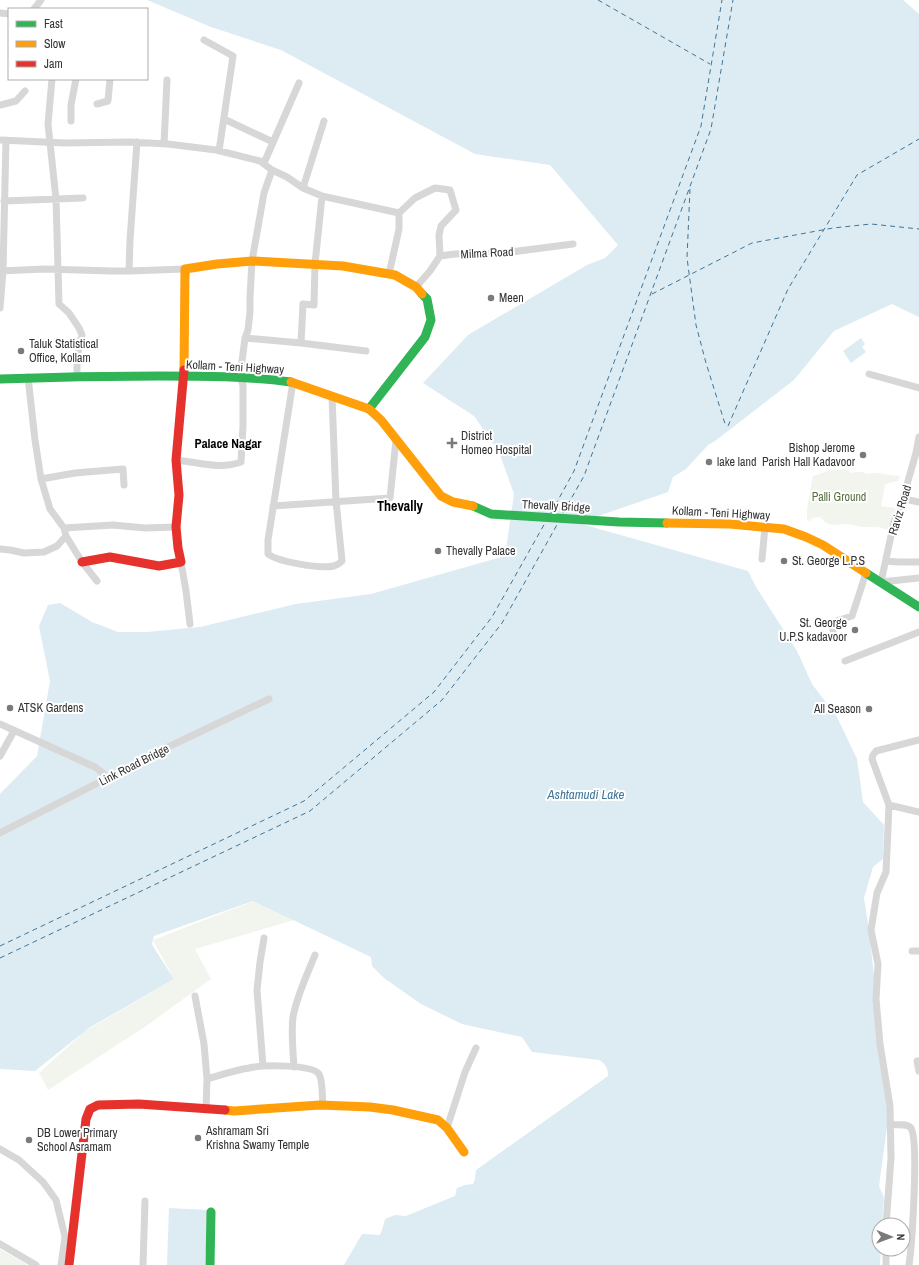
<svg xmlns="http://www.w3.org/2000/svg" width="919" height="1265" font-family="'Archivo Narrow',sans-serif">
<rect width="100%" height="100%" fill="#fff"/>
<path fill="#f1f5ed" d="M845,469L852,473L856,472H863L866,474L875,473L900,476L898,481L889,483L885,485L881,506L895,508V511L888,529H885L878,527H863L849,524L833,525L826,523L820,517L812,518L810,521L807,520V509L813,476L832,470Z
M254,901L294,920L195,949L211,979L146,1026L48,1090L39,1073L84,1032L174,979L153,940Z
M0,1249L26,1264L27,1265H0Z"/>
<path fill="#ddebf3" d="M147,0H903L919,14V317L892,304L834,331L794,380L715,441L708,445L686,469L673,477L668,492L578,523L748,571L756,587L797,651L812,684L837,717L857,759L863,802L884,825L883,859L873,867L864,898L869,930L887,1096L888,1120L879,1186L884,1198L882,1225H879V1249H881L880,1265H344L362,1234L380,1235L382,1230L385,1219L395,1215L406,1216L455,1196L457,1188L465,1185L473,1184L475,1179L476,1170L608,1076C608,1069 606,1064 599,1060L532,1052L522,1037L462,1024L421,1004L384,978L372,966L371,957L253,901L154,936L152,944L154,948L174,979L89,1028L35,1071L0,1069V794L37,756L50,681L39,626L48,605L60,603L92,622L118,632H147L200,627L296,604L371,594L505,556L514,494L499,452L474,416L423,383L468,335L587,265L605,258L618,245L550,165L475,154L281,50L211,27Z
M861,338L865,344L862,347L866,352L851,363L843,351Z
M169,1208L208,1210L205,1265H167Z"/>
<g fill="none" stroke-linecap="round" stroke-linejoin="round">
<path stroke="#3f7597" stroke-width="1" stroke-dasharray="5 4" stroke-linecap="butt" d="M598,0L710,64
M690,189L687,258L696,325L706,363L726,427
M652,294L752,243L833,228L871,224L919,229
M728,426L788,289L857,175L919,139
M551,513L574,471L701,126L722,0
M563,513L584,476L711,129L733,0
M0,946L304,801L434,692L492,617L545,523
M0,958L310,811L442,700L502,623L558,523"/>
<path stroke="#d7d7d7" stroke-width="7" d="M34,9L41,0
M0,13L9,14
M204,40L233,56L219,151
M52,79L48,124L56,199L59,304L69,313L79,328L82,335L77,357V376
M97,104L108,101L110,79
M0,105L16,101L25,91
M224,119L273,142
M71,121V105L76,79
M0,140L65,143L129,142L168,144L216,150L260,161L272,170L287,177L303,188L322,196L399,213L415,198L435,188L450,190L456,210L441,226L439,235L440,256
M164,144L167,80
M264,163L299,83
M303,188L324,121
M4,201L83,198
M0,271L45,269L112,271H129L130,240L137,142
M129,271L185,269
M389,274L399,229V213
M416,287L430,271L440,256L455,254L503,253L573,244
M0,308L3,271L6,140
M245,338L301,343L366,351
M301,343L303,304L314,305L315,264L322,196
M869,374L919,388
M28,377L35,440L41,479L50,509L64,528L66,536L82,562L97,581
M293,382L268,540V554C279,562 320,569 334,566C337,565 340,563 342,561L336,501L332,396
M919,437L916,453L900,509L894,522L881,582L919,578
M176,460C198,462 219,470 241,462L243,426V385L240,377L245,338L248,330L250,312V297L252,261L264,193L272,170
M41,479L75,473L123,469L124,485
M904,499L919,502
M273,506L390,498L396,440
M64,528L113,525L145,528L176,527
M0,549L10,550L24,553L44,552L57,546L66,536
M762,559L765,527
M886,561L898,562H919
M181,562L186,591L190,624
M833,631V622L852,616L866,573
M845,661L919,632
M0,724L95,767L104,774V778L103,781
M0,756L14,731
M889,805L919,812
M0,833L168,747L269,699
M912,951H919
M195,996L204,1044L207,1079L206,1109
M919,1061H917L919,1071
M263,1066L257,990L260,962L264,938
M294,1067C293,1050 291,1033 293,1017C297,995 307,975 315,955
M207,1079C221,1075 235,1070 249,1068C261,1065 312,1064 319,1074C323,1080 322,1098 323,1105
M890,1125C896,1125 907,1123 911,1128C919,1142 912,1243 909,1265
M447,1128L465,1072L476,1048
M0,1149L19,1160L43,1182L56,1200L65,1237L61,1265
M886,1225L891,1158L890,1106L880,1044L876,999L878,964L871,930L877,893L886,872L889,805L872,759L873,755L876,751L919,740
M0,1244L36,1265
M886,1249V1265
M143,1265L145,1201"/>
<path stroke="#30b455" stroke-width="9" d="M0,379C53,377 106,376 159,376C203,376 247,376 291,382
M369,409L425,337L431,320L427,299L422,294
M473,506L491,514L619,522L667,523
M866,573L919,607
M210,1265L211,1212"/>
<path stroke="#ff9f0a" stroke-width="9" d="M184,370L185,269L217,264L252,261L343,266L395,275L416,287L422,294
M291,382L369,409L381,420L441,496L453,502L473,506
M667,523L730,524L784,529L806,537L823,545L866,573
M225,1110L234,1111L320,1105L370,1107L393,1110L438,1120L447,1128L464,1152"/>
<path stroke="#e5322d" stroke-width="9" d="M82,562L110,557L159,566L181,562L178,548L176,527L179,495L176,460L184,370
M69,1265L86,1119L90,1109L98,1105L139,1104L225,1110"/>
</g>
<g fill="#7a7a7a" stroke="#fff" stroke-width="1.5">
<circle cx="491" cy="298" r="4"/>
<circle cx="21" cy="351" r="4"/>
<path d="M450 437h4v4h4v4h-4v4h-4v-4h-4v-4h4z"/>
<circle cx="863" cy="455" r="4"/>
<circle cx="709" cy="462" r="4"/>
<circle cx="438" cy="551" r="4"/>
<circle cx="784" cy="561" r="4"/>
<circle cx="855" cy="630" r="4"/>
<circle cx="10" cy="708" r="4"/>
<circle cx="869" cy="709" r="4"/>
<circle cx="198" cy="1138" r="4"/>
<circle cx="29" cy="1140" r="4"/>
</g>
<g text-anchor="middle" stroke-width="4" stroke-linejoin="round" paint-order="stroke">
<g font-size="12" fill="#333" stroke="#fff">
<text transform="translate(487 253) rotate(-3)" y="4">Milma Road</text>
<text transform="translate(235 367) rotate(3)" y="4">Kollam - Teni Highway</text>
<text transform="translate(556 506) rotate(3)" y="4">Thevally Bridge</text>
<text transform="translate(900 510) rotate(-73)" y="4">Raviz Road</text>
<text transform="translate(721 513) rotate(3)" y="4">Kollam - Teni Highway</text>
<text transform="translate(134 765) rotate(-27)" y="4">Link Road Bridge</text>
</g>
<g font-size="12" fill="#333" stroke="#fff" text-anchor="start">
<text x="499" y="302">Meen</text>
<text x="29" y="348">Taluk Statistical<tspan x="29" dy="14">Office, Kollam</tspan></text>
<text x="461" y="440">District<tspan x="461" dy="14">Homeo Hospital</tspan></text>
<text x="855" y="452" text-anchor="end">Bishop Jerome<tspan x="855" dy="14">Parish Hall Kadavoor</tspan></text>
<text x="717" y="466">lake land</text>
<text x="446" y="555">Thevally Palace</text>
<text x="792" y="565">St. George L.P.S</text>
<text x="847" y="627" text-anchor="end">St. George<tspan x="847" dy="14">U.P.S kadavoor</tspan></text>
<text x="18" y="712">ATSK Gardens</text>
<text x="861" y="713" text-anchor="end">All Season</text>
<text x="206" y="1135">Ashramam Sri<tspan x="206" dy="14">Krishna Swamy Temple</tspan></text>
<text x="37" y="1137">DB Lower Primary<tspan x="37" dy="14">School Asramam</tspan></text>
</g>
<g font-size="12" fill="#56703f" stroke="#fff">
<text x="839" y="501">Palli Ground</text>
</g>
<g font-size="13" font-weight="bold" fill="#000" stroke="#fff">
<text x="228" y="448">Palace Nagar</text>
</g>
<g font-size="13" font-style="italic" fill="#3f7597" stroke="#fff">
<text x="586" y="799">Ashtamudi Lake</text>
</g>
<g font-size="14" font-weight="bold" fill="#000" stroke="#fff">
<text x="400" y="511">Thevally</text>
</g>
</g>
<rect x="8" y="8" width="140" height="72" fill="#ffffff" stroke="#adadad"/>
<rect x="16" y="21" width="20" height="6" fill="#30b455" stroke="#adadad"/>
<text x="44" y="28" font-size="12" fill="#333333">Fast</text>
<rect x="16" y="41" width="20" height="6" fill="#ff9f0a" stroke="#adadad"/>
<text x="44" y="48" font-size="12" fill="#333333">Slow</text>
<rect x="16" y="61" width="20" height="6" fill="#e5322d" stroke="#adadad"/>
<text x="44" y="68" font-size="12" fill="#333333">Jam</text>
<g transform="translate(891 1237) rotate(91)"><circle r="19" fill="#ffffff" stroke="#adadad"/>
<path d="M0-3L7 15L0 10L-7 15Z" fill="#7a7a7a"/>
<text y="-6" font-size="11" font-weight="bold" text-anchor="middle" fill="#333333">N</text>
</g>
</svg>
